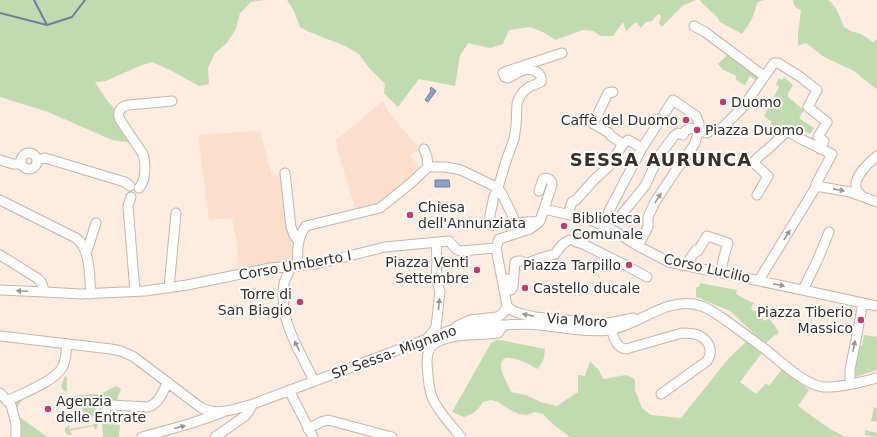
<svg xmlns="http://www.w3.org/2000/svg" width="877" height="437" font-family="'DejaVu Sans',sans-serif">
<rect width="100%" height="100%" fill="#feece1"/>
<path fill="#fcdecc" d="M383,101L388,111L419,149L410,155L421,169L381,204L356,210L338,152L336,140Z
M260,131L272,176L283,174L294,264L238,272L237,243L232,218L209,220L198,135Z"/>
<path fill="#c1dbb1" d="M0,0H265L251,2L240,13L236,29L227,43L215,53L208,68L209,84L199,86L170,70L152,62L137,67L106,81L95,82L106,99L115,109V118L132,143L112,140L48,112L0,97Z
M287,0H696L682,6L662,27L659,23L661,16L658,14L652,21L646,22L641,28L636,22L626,31L623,22L613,36H601L593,31L583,30L555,40L545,33L530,27L509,30L503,44L490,48L468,43L460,56L455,86L419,79L398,107L384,93L385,84L369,68L359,54L345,46L307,31L300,27L294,11Z
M699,0H765L760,1L757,3C755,15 749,25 742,34L720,22L717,17Z
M793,0C799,0 824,0 828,0C836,4 841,20 844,27L851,31L861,34L873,42L877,39V88L876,89L854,71L824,57L806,43L798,46V34L801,10C795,8 794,6 793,0Z
M728,54L760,76L757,81L750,76L745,85L742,84L736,80V77L735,75L732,74L724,70H723L718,64Z
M784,77L793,85L788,93V97C794,101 798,106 804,110L799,118L814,128L810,134L797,128L794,133L781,135L770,125L772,122L764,116L779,87L776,84L779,78L782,80Z
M700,283L737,290L736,294L747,300L754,303L751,308L754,311L755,310L765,321L769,318L779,332L777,335H775L765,344L730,311L703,300L701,298L696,297V287H699Z
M864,335L877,337V370L855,377L854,371L859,346H862Z
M496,340H501L545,349L544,358L538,369C532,366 500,348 501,366C501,373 508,385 511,392L526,395L541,402L557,406L564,401L578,392V375L585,376L590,361L599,370L603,379L626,375L635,379V390L642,408L651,415L681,418L728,359L747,341L762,353L740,382L756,394L766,383L769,386L782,369L809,390L798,406L830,429L846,437H570L555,426L543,414L535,412L527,415L519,414L512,411L498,402L491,400L483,402L478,409L472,414L464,417L452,412L491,343Z
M65,376L67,377V392H66L62,389L61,386Z
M116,386L121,389L117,400H109L104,406L77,395L100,394Z
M23,398V399C11,412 20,418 32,426C37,430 42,433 48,437H21V429L15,403L16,402Z
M81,402L96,409C98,417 90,417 84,418Z
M874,407L877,408V422L871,421Z
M101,410L106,416V424L120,425L119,437H103Z
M94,421L97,423L98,425L96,430L93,426L70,431L72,435C67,436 64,433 65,428L70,425L69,429L93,425Z
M865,430L877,433V437L865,435Z"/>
<path fill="#88a2cd" stroke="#70809c" d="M431,87L436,91L428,102L425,100L431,91L430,90Z
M435,180H449L450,187H435Z"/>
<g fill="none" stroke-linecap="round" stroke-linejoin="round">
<path stroke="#70809c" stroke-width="2" d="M34,0L47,25
M0,13L47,25L72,17L85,0"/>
<path stroke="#d6c6bc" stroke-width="9" stroke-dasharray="9 4.5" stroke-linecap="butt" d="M617,223L622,214"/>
<g stroke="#cab4a7" stroke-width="11">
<path id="minor" d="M694,26L705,32L764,76
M586,119L609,133L611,136L623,144L628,140L642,148
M593,124L608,93L613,92
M424,149L427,157L428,167
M21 161a8 8 0 1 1 16 0a8 8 0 1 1-16 0Z
M0,160L13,164H21
M38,160L45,158L125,182L130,186
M285,173L291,227L294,235L299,242
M816,186L850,192L877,202
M139,188C146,181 146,163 143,154L120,120C116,112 121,106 129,105L172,101
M757,195L768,176L753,162L764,152L766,151L787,131L801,139L832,154L816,184V186L814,190L759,280
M861,195C859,193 856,191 856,187C854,177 869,162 877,156
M131,197L128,206L135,291
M0,200L76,238C91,249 89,276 91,294
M544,209L588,219L613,230L638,246L669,262L812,292L877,306
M568,214L572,202L576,200L593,181L609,166L623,144
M622,214L645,186L659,156L674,136L678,133L683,135L685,131L691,128L707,133L713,129L719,131L743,107L774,63H778L799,76L817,90L808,107L827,122L818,137L824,141L820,149
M540,221L490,225V215L494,196L498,188L506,161L514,139L516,126L517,104L519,98L523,92L529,87L541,82C542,78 541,76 538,73C528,64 517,74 508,78L505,77L503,73L507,71L562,53
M603,226L611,207L642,148L673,100L696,116L699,123V130L695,143L692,148L676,170L655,202L648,217V227L638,246
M576,242L583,244L627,266L647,277
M86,251L88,248L96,223
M0,255L37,278L41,282L45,292
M530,262L544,257L555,254C559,249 562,242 570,240
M290,266C290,271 288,273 286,278C283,283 283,290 283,296C283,327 301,353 314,381
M298,266C297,252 297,237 306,226L380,208L411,183L428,167H446L461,170L498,188L502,194L516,223
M688,266L690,259L696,250L698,251L707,236L728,243L724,256L721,273
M507,279L508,289L511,290L513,287L515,262L518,261H521
M169,288L176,213
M0,290L45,292L81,294L145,291L187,285L270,268L316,264L385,247L449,241L456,249L460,251L496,248L499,239L530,229L538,223L540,221L552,185C552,180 548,177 543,179L539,191
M803,290L818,259L829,232
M507,306L513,311L522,314L535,317L596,323H609L633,318
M457,326L470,320L497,317C503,315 505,311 507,306L496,248
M612,329C613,338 617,348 626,349L682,333C688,333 693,333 698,335C709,340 714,351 707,361L661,394
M0,336L111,349L121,351L134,357L200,407C217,417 235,409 253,404L454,329C468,326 484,326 499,325C512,325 525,323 539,325C560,327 587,333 608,330C638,326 663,299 694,304C709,307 719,316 731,324C743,333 754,341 765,349C780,361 805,385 823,387C841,388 860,382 877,378
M427,339L432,333L436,327L439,300L440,292L436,278L437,260L436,242
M851,384L850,380V370L863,303
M289,390L313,437
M0,393L11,405L16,424V437
M7,401C23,393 56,381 63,366C66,359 66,351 67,344
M105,411L108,406L112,405L148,407C159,404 163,391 168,382
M308,429L321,422L328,420L392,437
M142,437L189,424L221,413
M215,437L245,416L249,411L253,404
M461,437C452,426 437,410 432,397C428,387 428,374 427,363C427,356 428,348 434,344C453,332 477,336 498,333L501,329V325"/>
</g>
<use href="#minor" stroke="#fff" stroke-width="9"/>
</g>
<defs><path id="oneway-solid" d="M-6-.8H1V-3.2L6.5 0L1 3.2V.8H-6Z"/></defs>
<g fill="#9c9794">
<use href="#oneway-solid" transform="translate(839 190) rotate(11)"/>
<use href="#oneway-solid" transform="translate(658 198) rotate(-58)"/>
<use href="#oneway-solid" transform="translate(787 235) rotate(-58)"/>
<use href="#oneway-solid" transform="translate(779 285) rotate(12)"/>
<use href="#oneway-solid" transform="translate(22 291) rotate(-178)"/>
<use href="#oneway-solid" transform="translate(439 304) rotate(-84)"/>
<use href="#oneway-solid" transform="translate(528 315) rotate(-169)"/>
<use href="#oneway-solid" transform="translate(297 346) rotate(-117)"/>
<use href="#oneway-solid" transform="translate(854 346) rotate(-80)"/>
<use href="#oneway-solid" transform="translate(180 427) rotate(-15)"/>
</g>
<g fill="#c63a6b" stroke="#fff" stroke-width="1.5">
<circle cx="723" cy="102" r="4"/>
<circle cx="686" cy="120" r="4"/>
<circle cx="697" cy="130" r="4"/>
<circle cx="410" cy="215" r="4"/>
<circle cx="564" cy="226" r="4"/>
<circle cx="629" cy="265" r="4"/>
<circle cx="477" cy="270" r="4"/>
<circle cx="525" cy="288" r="4"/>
<circle cx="300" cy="302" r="4"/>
<circle cx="861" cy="320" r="4"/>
<circle cx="48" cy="409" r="4"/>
</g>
<g text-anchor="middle" stroke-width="4" stroke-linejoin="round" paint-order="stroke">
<g font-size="14" fill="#382f2a" stroke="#fff" text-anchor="start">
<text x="731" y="107">Duomo</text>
<text x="678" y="125" text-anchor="end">Caffè del Duomo</text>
<text x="705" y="135">Piazza Duomo</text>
<text x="418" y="212">Chiesa<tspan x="418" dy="16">dell'Annunziata</tspan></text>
<text x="572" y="223">Biblioteca<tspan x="572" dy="16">Comunale</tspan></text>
<text x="469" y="267" text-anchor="end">Piazza Venti<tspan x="469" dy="16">Settembre</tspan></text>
<text x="621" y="270" text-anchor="end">Piazza Tarpillo</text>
<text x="533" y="293">Castello ducale</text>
<text x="292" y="299" text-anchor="end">Torre di<tspan x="292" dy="16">San Biagio</tspan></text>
<text x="853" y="317" text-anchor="end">Piazza Tiberio<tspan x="853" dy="16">Massico</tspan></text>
<text x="56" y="406">Agenzia<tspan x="56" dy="16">delle Entrate</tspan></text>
</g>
<g font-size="14" fill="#382f2a" stroke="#fff">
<text transform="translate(295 265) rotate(-10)" y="5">Corso Umberto I</text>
<text transform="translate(707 268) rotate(13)" y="5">Corso Lucilio</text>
<text transform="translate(577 320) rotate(4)" y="5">Via Moro</text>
<text transform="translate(394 352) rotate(-20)" y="5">SP Sessa- Mignano</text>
</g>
<g font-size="18" font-weight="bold" letter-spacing="1" fill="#382f2a" stroke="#fff">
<text x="661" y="166">SESSA AURUNCA</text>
</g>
</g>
</svg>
